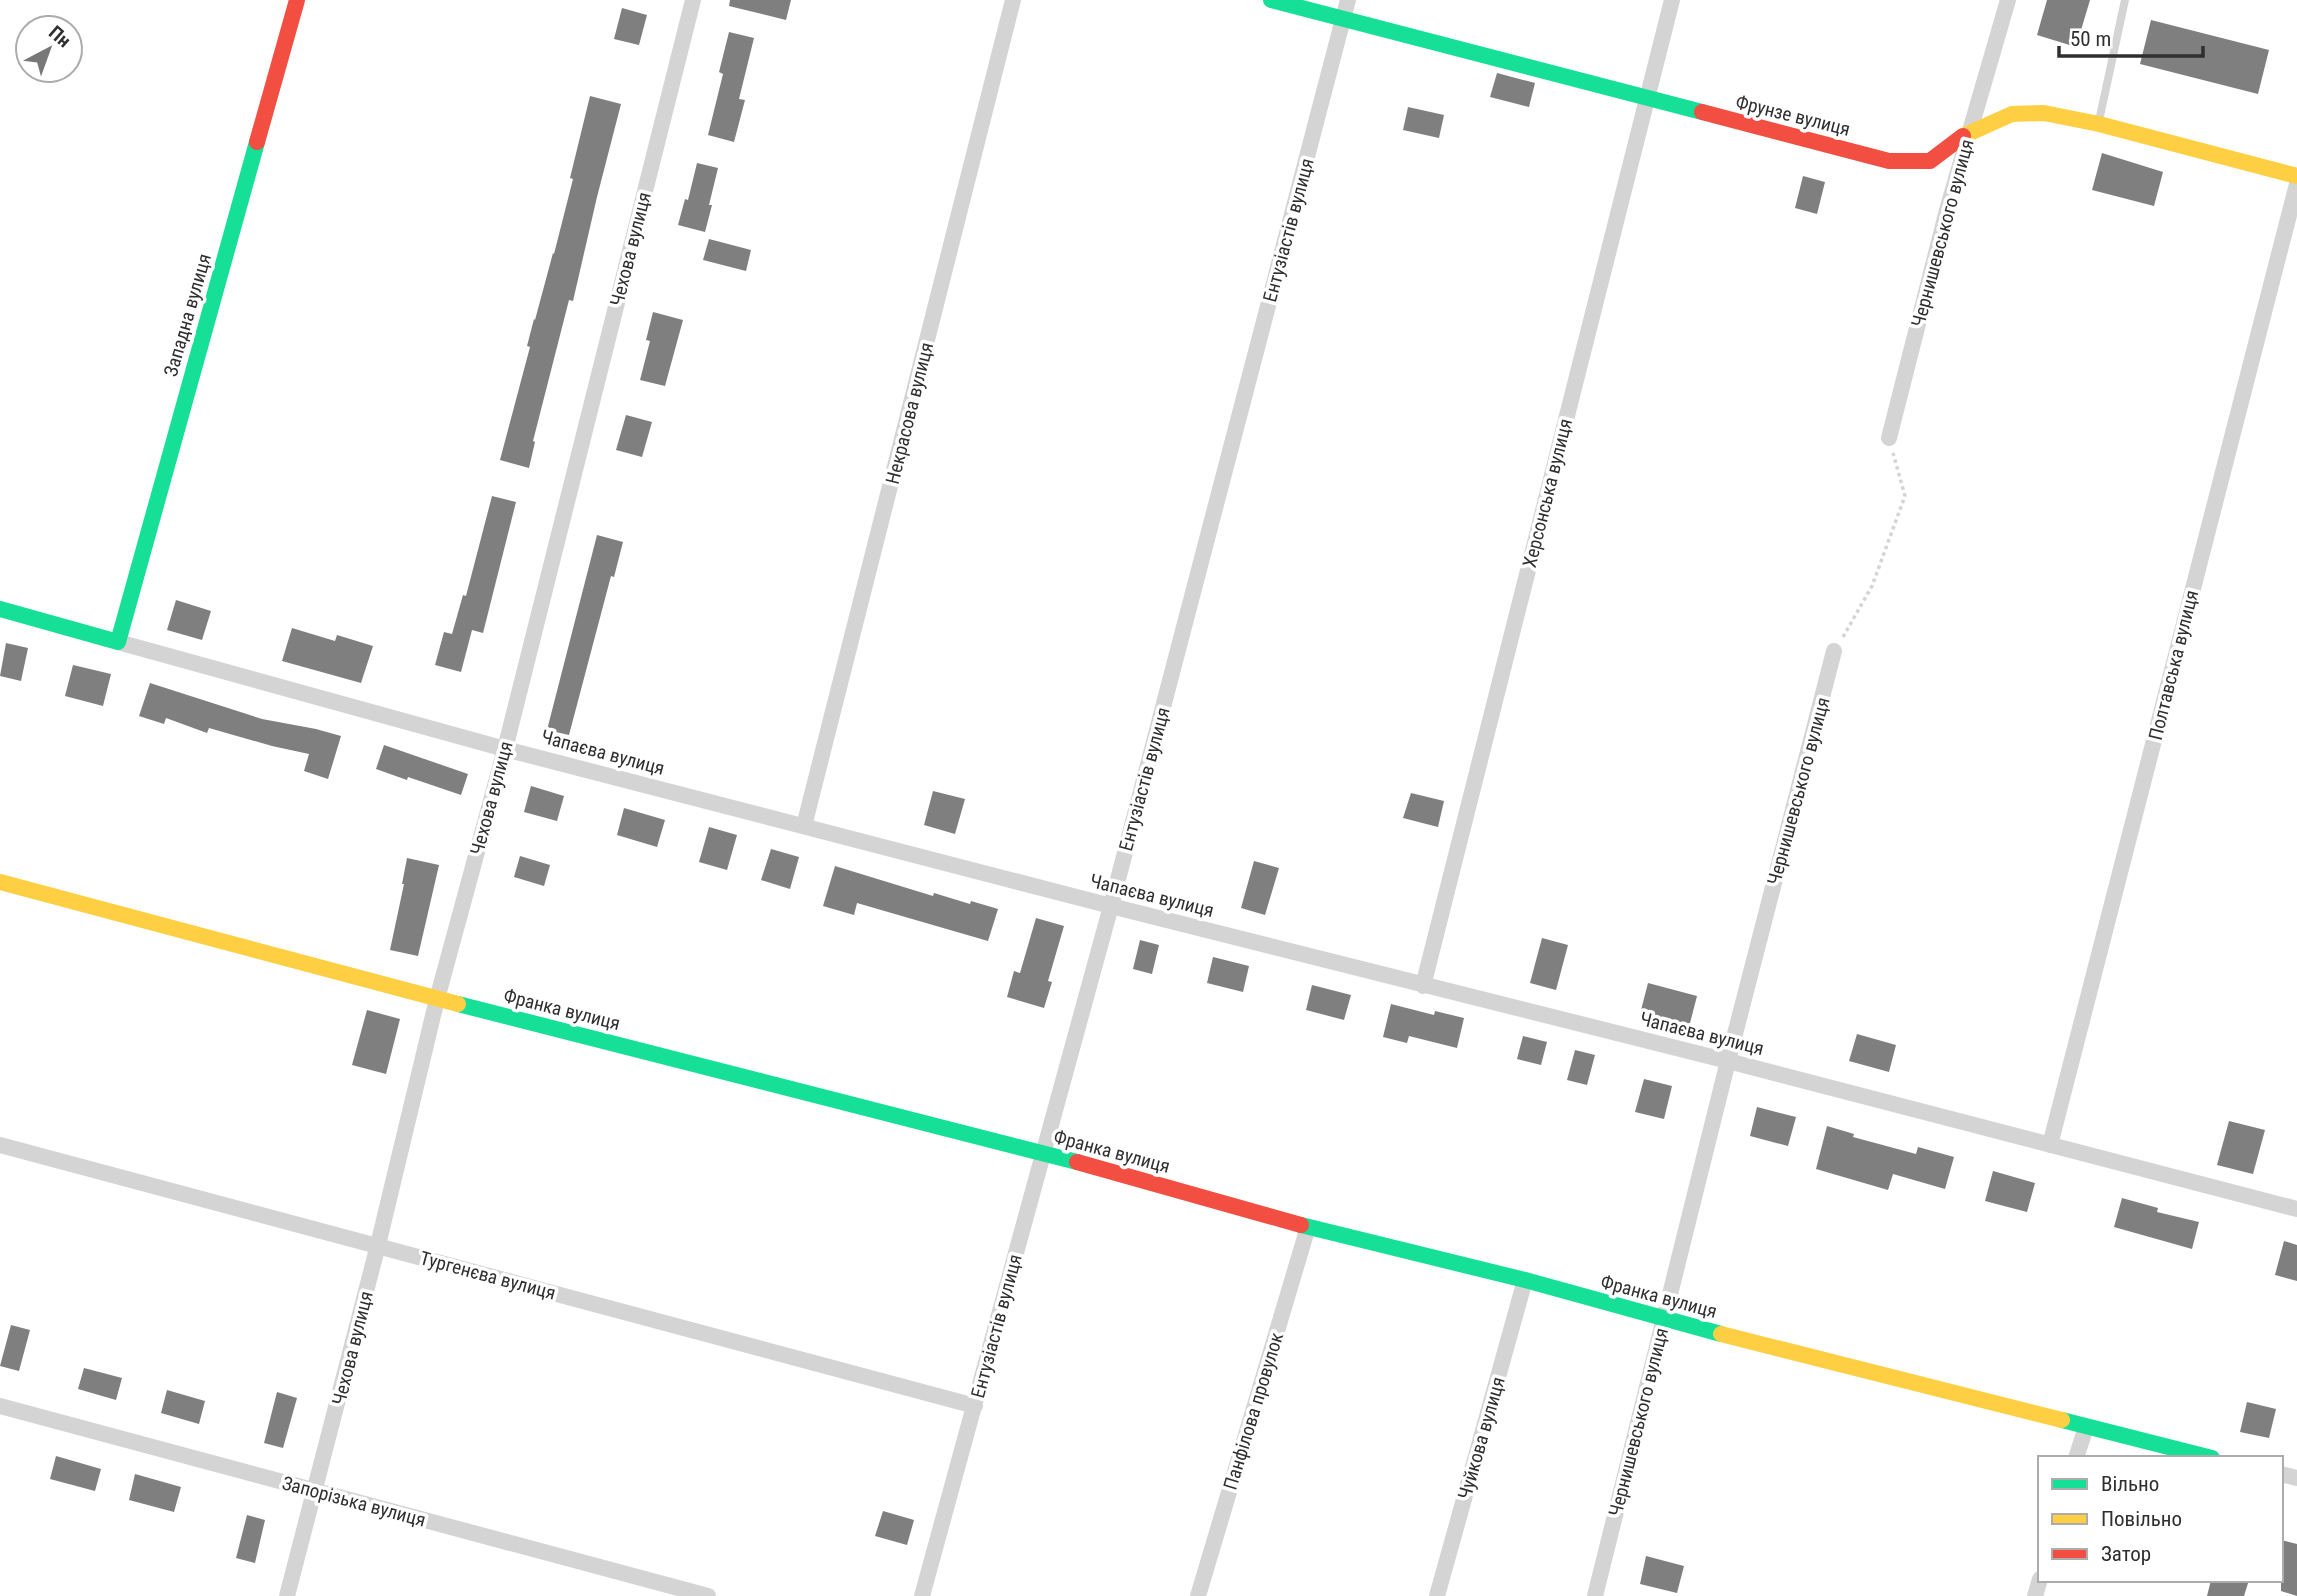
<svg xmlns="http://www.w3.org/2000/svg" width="2297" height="1596" font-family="'Roboto Condensed',sans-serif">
<rect width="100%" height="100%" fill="#fff"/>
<path fill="#7f7f7f" d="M730,0H791L786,20L729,6Z
M2047,0H2090L2076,47L2037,35Z
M622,8L647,15L639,45L614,39Z
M2151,20L2269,50L2258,94L2140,64Z
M729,32L754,38L739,99L745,100L734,142L708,135L723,74L719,72Z
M1497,73L1535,83L1529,107L1490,97Z
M590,96L621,104L597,197L573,301L569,300L533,441L535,442L529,468L500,460L530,347L527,346L534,319L535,320L553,253L554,254L573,179L570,178Z
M1408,107L1444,115L1439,138L1403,130Z
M2102,153L2163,172L2154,206L2092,190Z
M697,163L718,168L709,205H712L705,232L678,225L685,199L688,200Z
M1803,176L1825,182L1817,214L1795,208Z
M709,239L751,250L746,271L703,260Z
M653,312L683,320L665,386L640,380L650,341L646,340Z
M626,415L652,422L642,457L616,450Z
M492,496L516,502L483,633L472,630L461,672L435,665L444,632L452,634L463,595L466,596Z
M597,535L623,542L614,577L611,576L569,735L547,730Z
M176,600L211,611L202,640L167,630Z
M292,628L335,641L337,635L373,646L361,683L282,661Z
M6,643L28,648L21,681L0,676Z
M73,665L111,674L103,706L65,696Z
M150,683L262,719L316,729L341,736L328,779L304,771L309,754L272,746L209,728L207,733L166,718L164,724L139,716Z
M384,745L468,774L461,795L408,777L407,780L376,769Z
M531,786L564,796L557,821L524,812Z
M933,791L965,799L955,834L924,825Z
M1411,793L1444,801L1438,827L1403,818Z
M624,808L665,820L657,847L617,835Z
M709,827L737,835L727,870L699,862Z
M771,849L799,857L790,889L761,880Z
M520,856L550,865L544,886L514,877Z
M407,858L439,865L418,956L390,950L404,884H402Z
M1254,861L1279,868L1265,915L1241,908Z
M835,866L933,896L934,893L970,904L971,901L998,909L988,941L857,903L854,915L823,906Z
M1036,918L1064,926L1048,981L1052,982L1044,1008L1007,997L1014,971L1020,973Z
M1542,938L1568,945L1556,990L1530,983Z
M1140,940L1159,945L1152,974L1133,969Z
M1213,957L1249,966L1243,992L1207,983Z
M1648,983L1697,996L1689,1027L1640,1014Z
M1312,985L1351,995L1344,1020L1306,1010Z
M1391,1004L1434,1015L1435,1011L1464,1018L1457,1048L1409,1036L1407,1043L1383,1037Z
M367,1010L400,1019L386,1074L352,1065Z
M1857,1034L1896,1045L1889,1072L1849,1061Z
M1523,1036L1547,1042L1541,1065L1517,1059Z
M1575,1050L1595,1055L1587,1085L1567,1080Z
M1644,1079L1672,1086L1664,1119L1635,1112Z
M1757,1107L1796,1117L1788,1146L1750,1136Z
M2229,1121L2265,1130L2253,1174L2217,1165Z
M1827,1126L1854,1134L1853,1137L1916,1154L1918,1147L1954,1157L1945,1189L1893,1174L1888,1190L1816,1169Z
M1993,1171L2035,1183L2027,1212L1985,1201Z
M2122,1198L2158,1208L2157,1212L2199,1222L2192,1249L2114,1227Z
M2284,1241L2297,1245V1281L2275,1275Z
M11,1325L30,1330L19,1371L0,1366Z
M84,1368L122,1378L116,1400L78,1389Z
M167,1390L205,1401L199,1424L161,1413Z
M277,1392L297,1398L283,1448L264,1443Z
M2247,1402L2276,1409L2269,1438L2240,1432Z
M56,1456L101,1469L95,1491L50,1479Z
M135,1474L181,1487L174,1512L129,1500Z
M883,1511L914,1520L907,1545L875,1536Z
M247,1515L265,1520L255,1563L236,1558Z
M2281,1540L2297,1544V1596L2281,1591Z
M1646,1556L1684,1566L1677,1593L1640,1584Z
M2211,1580H2249L2244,1596H2207Z"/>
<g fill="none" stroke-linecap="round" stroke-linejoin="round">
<path stroke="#d4d4d4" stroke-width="3.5" stroke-dasharray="3.5 3.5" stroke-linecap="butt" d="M1843,637L1872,586L1905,496L1893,453"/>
<path stroke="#d4d4d4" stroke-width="8" d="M2099,121L2125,0"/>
<path stroke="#d4d4d4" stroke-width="16" d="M1889,438L1947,210L2008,0
M118,642L505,749L1111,906L1728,1061L2297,1209
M804,826L1013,0
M1423,986L1672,0
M0,1145L975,1406
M2050,1145L2297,184
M0,1406L708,1596
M2076,1458L2086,1427
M2281,1474L2297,1478
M287,1596L378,1245L437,999L505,749L693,0
M922,1596L1111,906L1348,0
M1198,1596L1308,1227
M1437,1596L1525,1280
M1595,1596L1728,1061L1834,651
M2035,1596L2040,1579"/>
<path stroke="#16e098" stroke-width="16" d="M1271,0L1702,112
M0,609L118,642L257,142
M458,1004L1077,1162
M1301,1225L1525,1280L1721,1334
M2062,1420L2212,1458"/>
<path stroke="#ffcf43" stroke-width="16" d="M1963,136L2012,114L2044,113L2099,124L2297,176
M0,882L458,1004
M1721,1334L2062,1420"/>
<path stroke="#f24e42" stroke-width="16" d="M1702,112L1889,161H1930L1963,136
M257,142L297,0
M1077,1162L1301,1225"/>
</g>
<g text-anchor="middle" stroke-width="7" stroke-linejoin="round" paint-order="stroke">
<g font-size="19" fill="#2f2f2f" stroke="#fff">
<text transform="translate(1793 115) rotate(14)" y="7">Фрунзе вулиця</text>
<text transform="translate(1288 230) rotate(-75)" y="7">Ентузіастів вулиця</text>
<text transform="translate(1942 233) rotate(-75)" y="7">Чернишевського вулиця</text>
<text transform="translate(630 249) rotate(-76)" y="7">Чехова вулиця</text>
<text transform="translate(187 315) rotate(-74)" y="7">Западна вулиця</text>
<text transform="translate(909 413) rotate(-76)" y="7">Некрасова вулиця</text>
<text transform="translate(1547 493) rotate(-76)" y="7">Херсонська вулиця</text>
<text transform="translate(2173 665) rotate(-76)" y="7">Полтавська вулиця</text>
<text transform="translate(603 752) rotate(15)" y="7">Чапаєва вулиця</text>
<text transform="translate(1144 779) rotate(-75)" y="7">Ентузіастів вулиця</text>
<text transform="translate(1798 791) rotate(-75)" y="7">Чернишевського вулиця</text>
<text transform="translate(491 798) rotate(-75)" y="7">Чехова вулиця</text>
<text transform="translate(1152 895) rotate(14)" y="7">Чапаєва вулиця</text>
<text transform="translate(562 1009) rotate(14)" y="7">Франка вулиця</text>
<text transform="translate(1702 1033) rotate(14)" y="7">Чапаєва вулиця</text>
<text transform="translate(1112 1151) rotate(15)" y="7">Франка вулиця</text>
<text transform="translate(488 1275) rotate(15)" y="7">Тургенєва вулиця</text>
<text transform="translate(1659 1296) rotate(15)" y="7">Франка вулиця</text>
<text transform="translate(996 1326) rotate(-75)" y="7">Ентузіастів вулиця</text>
<text transform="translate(352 1348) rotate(-76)" y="7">Чехова вулиця</text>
<text transform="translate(1253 1411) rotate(-73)" y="7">Панфілова провулок</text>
<text transform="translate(1638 1422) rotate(-76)" y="7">Чернишевського вулиця</text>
<text transform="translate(1481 1438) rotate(-74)" y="7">Чуйкова вулиця</text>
<text transform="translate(354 1501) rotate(15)" y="7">Запорізька вулиця</text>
</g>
</g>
<rect x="2038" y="1456" width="245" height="126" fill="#ffffff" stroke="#acacac" stroke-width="2"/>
<rect x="2052" y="1479" width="35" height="10" fill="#16e098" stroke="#acacac" stroke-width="2"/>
<text x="2101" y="1491" font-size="21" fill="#2f2f2f">Вільно</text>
<rect x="2052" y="1514" width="35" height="10" fill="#ffcf43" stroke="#acacac" stroke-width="2"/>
<text x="2101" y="1526" font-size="21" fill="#2f2f2f">Повільно</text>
<rect x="2052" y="1549" width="35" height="10" fill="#f24e42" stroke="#acacac" stroke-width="2"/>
<text x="2101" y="1561" font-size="21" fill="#2f2f2f">Затор</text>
<g transform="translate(49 49) rotate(41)"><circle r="33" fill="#ffffff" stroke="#acacac" stroke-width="2"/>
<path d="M0-5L12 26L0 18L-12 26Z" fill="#787878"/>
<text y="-10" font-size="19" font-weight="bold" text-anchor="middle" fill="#2f2f2f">Пн</text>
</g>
<path d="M2059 46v10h144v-10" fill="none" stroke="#2f2f2f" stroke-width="3.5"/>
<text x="2070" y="46" font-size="21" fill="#2f2f2f" stroke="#ffffff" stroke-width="5" paint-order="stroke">50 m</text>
</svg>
